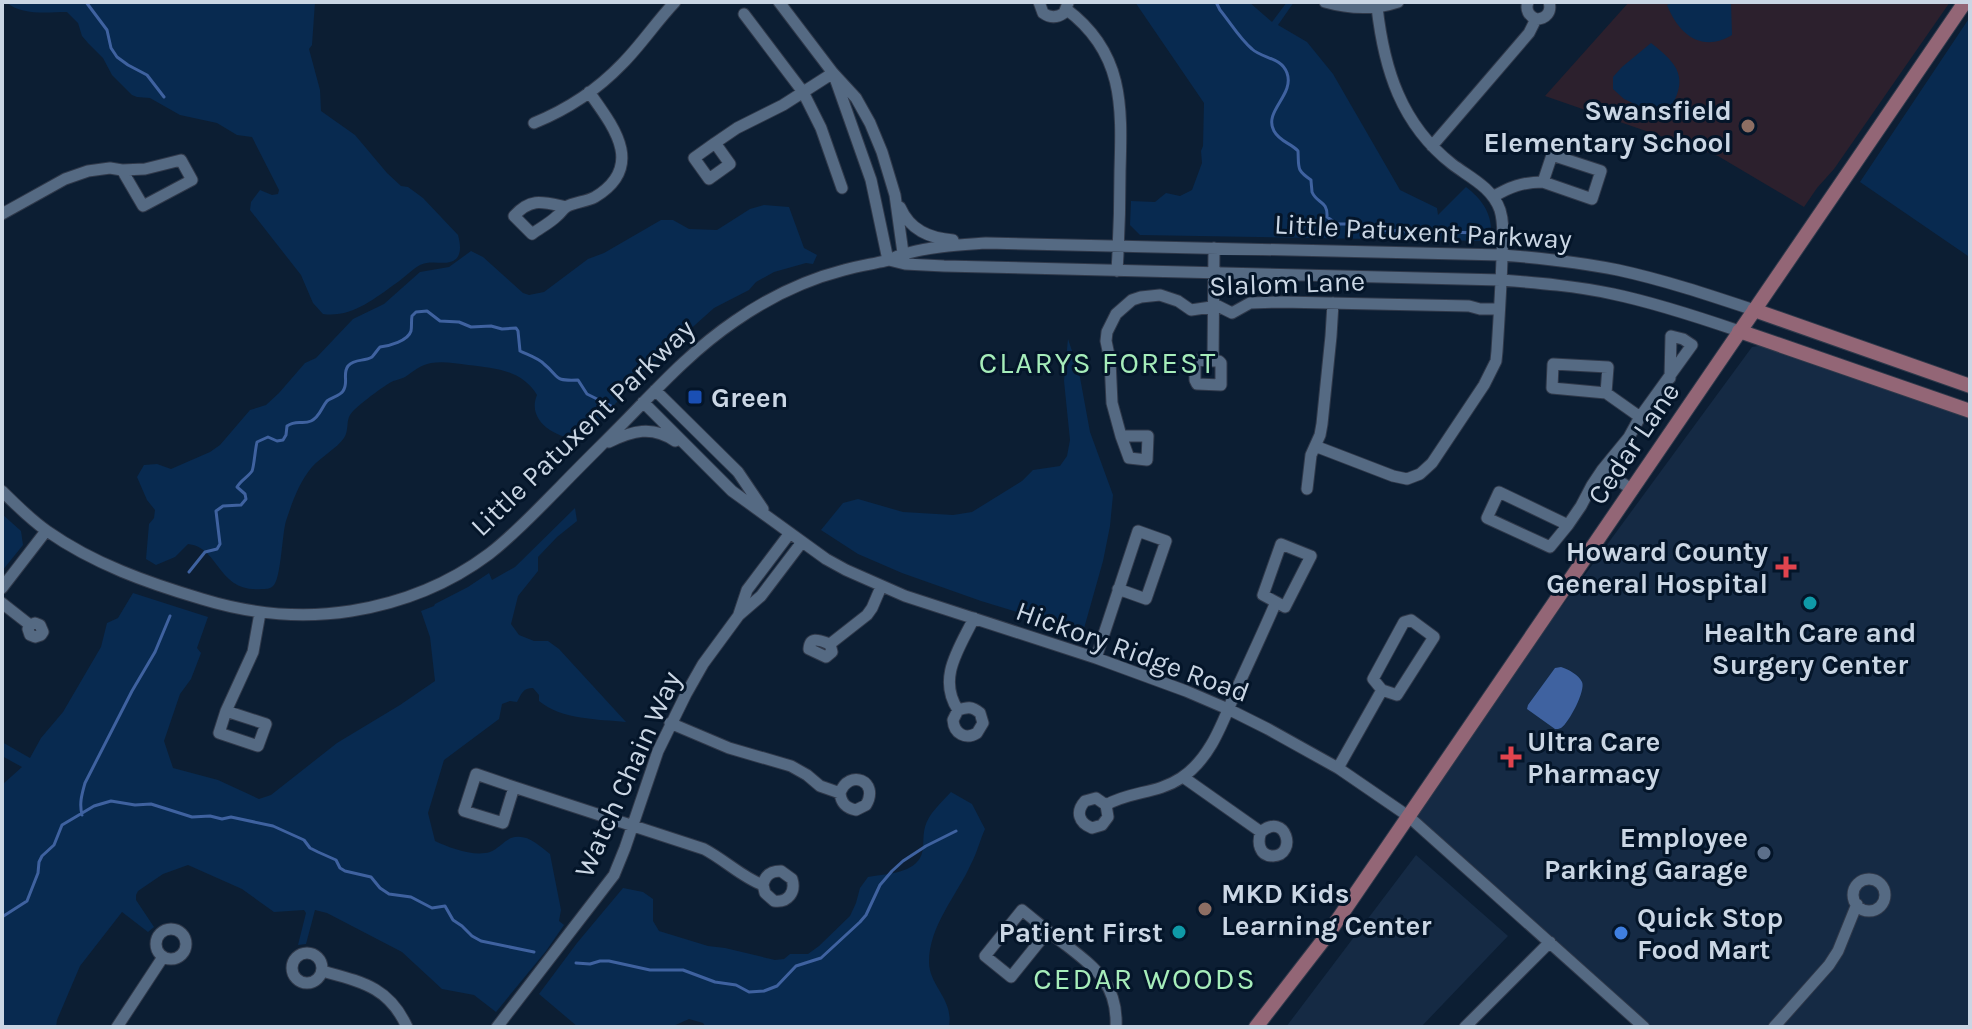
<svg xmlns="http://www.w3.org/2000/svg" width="1972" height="1029" font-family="Karla,sans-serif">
<rect width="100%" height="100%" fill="#0c1e33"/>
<path fill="#152a44" d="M1758,346H1764L1970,418V1027H1642L1408,816L1752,347Z
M1416,855L1508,936L1421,1027H1286Z"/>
<path fill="#2c202d" d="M1629,2H1950L1834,169L1817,188L1804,207L1718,156L1545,96Z"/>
<path fill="#082a50" d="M6,2H315L312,45L309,49L320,90L321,111L355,135L387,173L401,186L408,187L423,198L458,235C460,243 462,253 456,259C447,267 433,259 420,265C411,270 404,278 395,284C374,299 351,318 323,314L313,303L301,275L250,210L251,202L260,190L272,195L278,194L279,190L252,137L237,135L217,123L180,115L150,98L137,97L132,95L112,75L103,58L88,43L82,36L78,23L67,12C47,12 22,16 6,2Z
M1135,2H1249L1272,22L1287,2H1294L1278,25L1307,42L1333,74L1400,190L1437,208L1438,215L1466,187C1483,200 1493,215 1491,237L1484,241L1140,235L1130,225L1131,201L1155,202L1166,193L1180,196L1192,190L1202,163L1201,151L1203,146L1204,103Z
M1674,2H1731L1732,35C1702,53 1679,35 1667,5Z
M1970,17V253L1968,256L1860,182Z
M1651,43C1685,69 1687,82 1665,118L1624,99L1613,89V77L1622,67Z
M764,205L789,207L804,248L817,255L813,264L806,263L774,272L756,282L749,290L714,308L639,375L617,402L580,439C557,439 526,421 537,395C522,370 495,368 468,365C456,363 442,361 431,363C420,365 414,371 405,377C399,380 393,380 388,384C380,389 355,407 350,415C346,421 349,431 344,438C336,449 322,456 312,467C299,482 292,503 286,521C282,534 281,580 273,586C270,589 266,589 262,589C217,593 220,547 188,544L175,557L156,565L146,559L149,524L154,518L155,510L147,500L137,477L144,465L157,464L171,469L210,452L220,445L250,410L266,405L279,393L305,363L316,358L353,319L384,304L420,272L449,267L471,251L483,257L523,293L529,295L544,292L588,259L604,253L661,220H673L689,229L717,230L750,209Z
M1068,339L1079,372L1090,432L1113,495L1110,526L1103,561L1083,632L981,601L902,573L858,554L821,530L843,503L858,499L903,512L953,515L972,512L1022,481L1033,470L1060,466L1067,456L1070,440L1064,381Z
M575,508L577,521L557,537L538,557V571L518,596L511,624L519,635L534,641H548L559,649L626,722C598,719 562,720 539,701V695L533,688C523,688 522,693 517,702L510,701L502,704L499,719L444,760L428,813L435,841C450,848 474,857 490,852C498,849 504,841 511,838C527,833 538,845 550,854L561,910L559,921L564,925L546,951L496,1012L474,995L442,989L402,952L327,913L315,910L306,944L298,945L306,913L304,910L274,912L242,889L188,865L163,874L138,891L136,895V900L154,927L148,932L122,912L80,966L57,1020L56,1027H2V785L22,767L2,756V742L30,758L41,738L63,712L101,647L107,623L118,618L133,593L208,617L197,648L201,653L191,679L180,694L164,741L173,768L218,780L259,799L271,795L337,743L400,705L435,681L430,637L421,611L434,606L435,604L468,587L489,573L492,580L515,567Z
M2,514L21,531L23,545L2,571Z
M951,792L972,804L985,829C980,840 977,853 971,864C957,895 929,926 929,962C929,986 954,999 949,1027H706L703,1023L689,1019L671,1027H578L539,994L577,943L623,888L643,892L653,899V921L659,931L708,946L725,948L775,960L784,959L790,954H808L819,946L850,916L856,903L860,888L868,877C883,874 911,874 920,858C925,850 922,837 925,827C928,814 942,802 951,792Z"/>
<path fill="#3f62a0" d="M1561,667C1568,669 1579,675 1582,682C1586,690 1569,723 1561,728C1559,729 1557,729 1555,729L1527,709L1528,705L1555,668Z"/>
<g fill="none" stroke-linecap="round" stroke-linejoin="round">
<path stroke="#3f62a0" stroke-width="3" d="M86,2L107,30L111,48L117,57L128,65L147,75L164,97
M1216,2L1220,10C1230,22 1239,38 1252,49C1263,59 1281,57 1287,73C1295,95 1263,111 1274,131C1280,142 1291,143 1298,151C1299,168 1296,170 1311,180C1311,182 1312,191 1312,192C1317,204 1328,200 1327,217L1337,224H1357L1375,230L1480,233
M189,572L205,552L217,549L220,544L216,511L223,506L241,505L246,499L245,494L237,487C241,480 248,477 252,471C254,467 255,450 257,442L268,437L277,441L283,440L286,435L287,426C297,419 302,425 311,421C320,417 321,408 327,401C332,397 340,396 343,391C349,383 342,374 348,366C355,358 364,362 372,357C373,356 379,348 380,347C389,346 408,341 411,331C412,326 411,321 412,316L416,312L427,311L440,321L459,322L471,327L491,326L502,329L516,328L518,331L520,351C528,355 538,358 544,364C561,378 553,381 578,380L587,394L611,406
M82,815C79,803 82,794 85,783L132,691L155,652L170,616
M2,917L27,901L38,873L39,862L42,856L54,845L62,825L94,806L111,801L135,805L151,804L192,817L210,816L222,819L231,817L273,826L304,840L310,848L318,852L336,860L340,868L345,871L371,877L380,888L389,894L411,897L432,908L445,906L453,920L462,926L472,936L481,941L534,952
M576,963L590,964L600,961H609L650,970H683L715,982L736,985L749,992L764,991L777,986L796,966L821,958L860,922L866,915L880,885L892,871L903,861L926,846L956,831"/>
<g stroke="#30394a" stroke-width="13">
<path id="minor" d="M779,2L833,73L856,98L870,123L882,152L895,195L904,260
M1039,2L1043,13C1050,18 1057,18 1064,13L1068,3
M1325,2C1350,9 1374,10 1398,2
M1528,2C1525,10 1529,16 1536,19
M1066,9C1124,52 1122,106 1120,171C1120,204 1119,238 1117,271
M744,14L803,92L821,128L842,188
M835,78L871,180L888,260
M534,123C566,110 598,89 622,64C641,45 656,22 675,2
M715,143L694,158L709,179L730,164L715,143L737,128L783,105L833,73
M1432,146L1529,33L1536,19C1546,19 1552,12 1549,2
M1493,197C1509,187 1523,182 1543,182L1552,155L1601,171L1592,199L1543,182
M566,207C543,202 531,197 514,216L532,234C540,228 550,223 557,216C560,214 562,210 566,207C574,202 586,202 595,197C646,166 613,126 589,92
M900,207C910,230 929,238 953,240
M2,214L65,179L88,171L110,168L122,170L145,169L181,160L192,180L143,206L122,170
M889,260L905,264L944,266L1501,280C1539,283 1576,286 1613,294C1656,303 1698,317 1739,331
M1213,361H1219L1221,363V385L1197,384L1195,380V360L1213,361L1214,248
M655,390L738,472L763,509
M1606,393L1608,367L1553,364L1552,388L1606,393L1640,417
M643,402L732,491L826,559L846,570L905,596L1096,658L1186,691L1228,709L1268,729L1338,768L1408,816L1644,1027
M1121,436L1129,458L1147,460L1148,436H1121L1112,403L1110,360L1106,341L1107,332L1116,314L1132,300L1141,297L1160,295L1178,301L1191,310L1218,306L1232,313L1250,303L1281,302L1469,306L1480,309H1499
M609,442C632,431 652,425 675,441
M1315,446L1393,476L1407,479L1420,474L1432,463L1484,385L1496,361L1497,351C1499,320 1501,289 1502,258C1502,242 1505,226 1500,210C1492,187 1469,177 1452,164C1401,124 1384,69 1377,7
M1602,470L1633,490
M1307,489L1311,455L1320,435L1322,424L1331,336L1333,303
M2,491C16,505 31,520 47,531C94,564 148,583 202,599C251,614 300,619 351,611C401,603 449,584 489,554C515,534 537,510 560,487C585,461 611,436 636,410C667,378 698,346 735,321C768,298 805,280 844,270C858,266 872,264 885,261C893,259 900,254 908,253C934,246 959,245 986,243L1502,255C1541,258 1579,262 1618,270C1664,280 1709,295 1754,310
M1568,525L1550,547L1487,518L1499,492L1568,525L1581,506L1592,485L1602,470L1629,437L1640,417L1692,345L1683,339L1671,336L1670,378
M2,588L46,531
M2,603L30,625L35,623L40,625L43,632L41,635L35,637L30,635L28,629L30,625
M739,614L747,590L790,533
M830,644L832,652L826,657L809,649C810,635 821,641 830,644L867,615L872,608L881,587
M1096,658L1138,531L1166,541L1146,599L1118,589
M958,710L953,720C954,734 966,740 977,733L983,723L980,713C972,706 967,707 958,710C937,678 959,649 974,618
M226,711L219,733L258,746L266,724L226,711L253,652L260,613
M670,723L729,748L791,766L807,775L820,786L840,793C849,768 880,781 866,805L856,810C846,808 841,803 840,793
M1338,768L1382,690L1397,695L1434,637L1411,620L1404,622L1373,679L1382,690
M1183,777L1261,832C1257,842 1259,856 1273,856C1298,855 1286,811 1261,832
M514,787L476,774L464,811L503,823L514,787L704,849C725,860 743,878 763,885L765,893L774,901C788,903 796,892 792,879L781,871C771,871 765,875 763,885
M1106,805L1096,798L1085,801C1075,812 1079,823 1092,828L1102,825L1108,817L1106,805C1130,791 1157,794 1181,778C1212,758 1224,718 1238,686C1251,658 1264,630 1276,602L1285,607L1311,556L1281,544L1263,595L1276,602
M1853 895a16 16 0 1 1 32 0a16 16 0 1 1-32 0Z
M156 944a15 15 0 1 1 30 0a15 15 0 1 1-30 0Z
M1048,931L1011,977L985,956L1022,910C1037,922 1051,934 1066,945C1097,969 1118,986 1116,1027
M292 968a15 15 0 1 1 30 0a15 15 0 1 1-30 0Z
M322,971C362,982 389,987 407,1027
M117,1027L163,957
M497,1027L614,875L625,848L658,751L686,694L703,664L739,615L761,596L802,542
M1465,1027L1550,942
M1774,1027L1829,965L1838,951L1857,904"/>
</g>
<g stroke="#30394a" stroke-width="16">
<path id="major" d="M1754,310L1970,386
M1739,331L1970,411
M1256,1027L1328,934L1965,2"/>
</g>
<use href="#minor" stroke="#556a83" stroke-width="11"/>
<use href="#major" stroke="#936676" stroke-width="14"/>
</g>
<g fill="#8d6e63" stroke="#041529" stroke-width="3">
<circle cx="1748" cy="126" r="8"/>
<circle cx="1205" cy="909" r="8"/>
</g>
<rect fill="#1a4fb4" stroke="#041529" stroke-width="3" x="687" y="389" width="16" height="16" rx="4"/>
<g fill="#e0444e" stroke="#041529" stroke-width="3">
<path d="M1782 555h8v8h8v8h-8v8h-8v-8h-8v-8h8z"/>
<path d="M1507 745h8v8h8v8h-8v8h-8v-8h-8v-8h8z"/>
</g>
<g fill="#0f9aa8" stroke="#041529" stroke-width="3">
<circle cx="1810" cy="603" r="8"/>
<circle cx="1179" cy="932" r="8"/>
</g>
<circle fill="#5c6f8a" stroke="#041529" stroke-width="3" cx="1764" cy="853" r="8"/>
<circle fill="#3f7fe0" stroke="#041529" stroke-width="3" cx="1621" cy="933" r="8"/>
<g text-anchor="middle" stroke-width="6" stroke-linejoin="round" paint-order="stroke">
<g font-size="28" font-weight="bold" fill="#cad6e4" stroke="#041529" text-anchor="end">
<text x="1732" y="120">Swansfield<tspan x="1732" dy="32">Elementary School</tspan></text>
<text x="711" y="407" text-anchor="start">Green</text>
<text x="1768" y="561">Howard County<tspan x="1768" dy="32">General Hospital</tspan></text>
<text x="1810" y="642" text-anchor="middle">Health Care and<tspan x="1810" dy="32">Surgery Center</tspan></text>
<text x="1527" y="751" text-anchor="start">Ultra Care<tspan x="1527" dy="32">Pharmacy</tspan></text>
<text x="1748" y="847">Employee<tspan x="1748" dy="32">Parking Garage</tspan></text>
<text x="1221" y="903" text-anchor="start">MKD Kids<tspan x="1221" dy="32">Learning Center</tspan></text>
<text x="1637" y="927" text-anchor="start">Quick Stop<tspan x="1637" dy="32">Food Mart</tspan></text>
<text x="1163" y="942">Patient First</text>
</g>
<g font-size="28" fill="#cad6e4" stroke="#041529">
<text transform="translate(1423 231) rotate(3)" y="10">Little Patuxent Parkway</text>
<text transform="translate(1287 283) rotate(-2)" y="10">Slalom Lane</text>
<text transform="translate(582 427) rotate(-44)" y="10">Little Patuxent Parkway</text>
<text transform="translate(1633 443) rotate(-56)" y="10">Cedar Lane</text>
<text transform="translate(1133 651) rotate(20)" y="10">Hickory Ridge Road</text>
<text transform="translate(627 774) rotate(-66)" y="10">Watch Chain Way</text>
</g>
<g font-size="30" letter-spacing="2" fill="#a6edba" stroke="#041529">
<text x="1098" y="373">CLARYS FOREST</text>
<text x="1145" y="989">CEDAR WOODS</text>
</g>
</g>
<rect width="1972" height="1029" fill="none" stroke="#cad6e4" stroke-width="8"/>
</svg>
